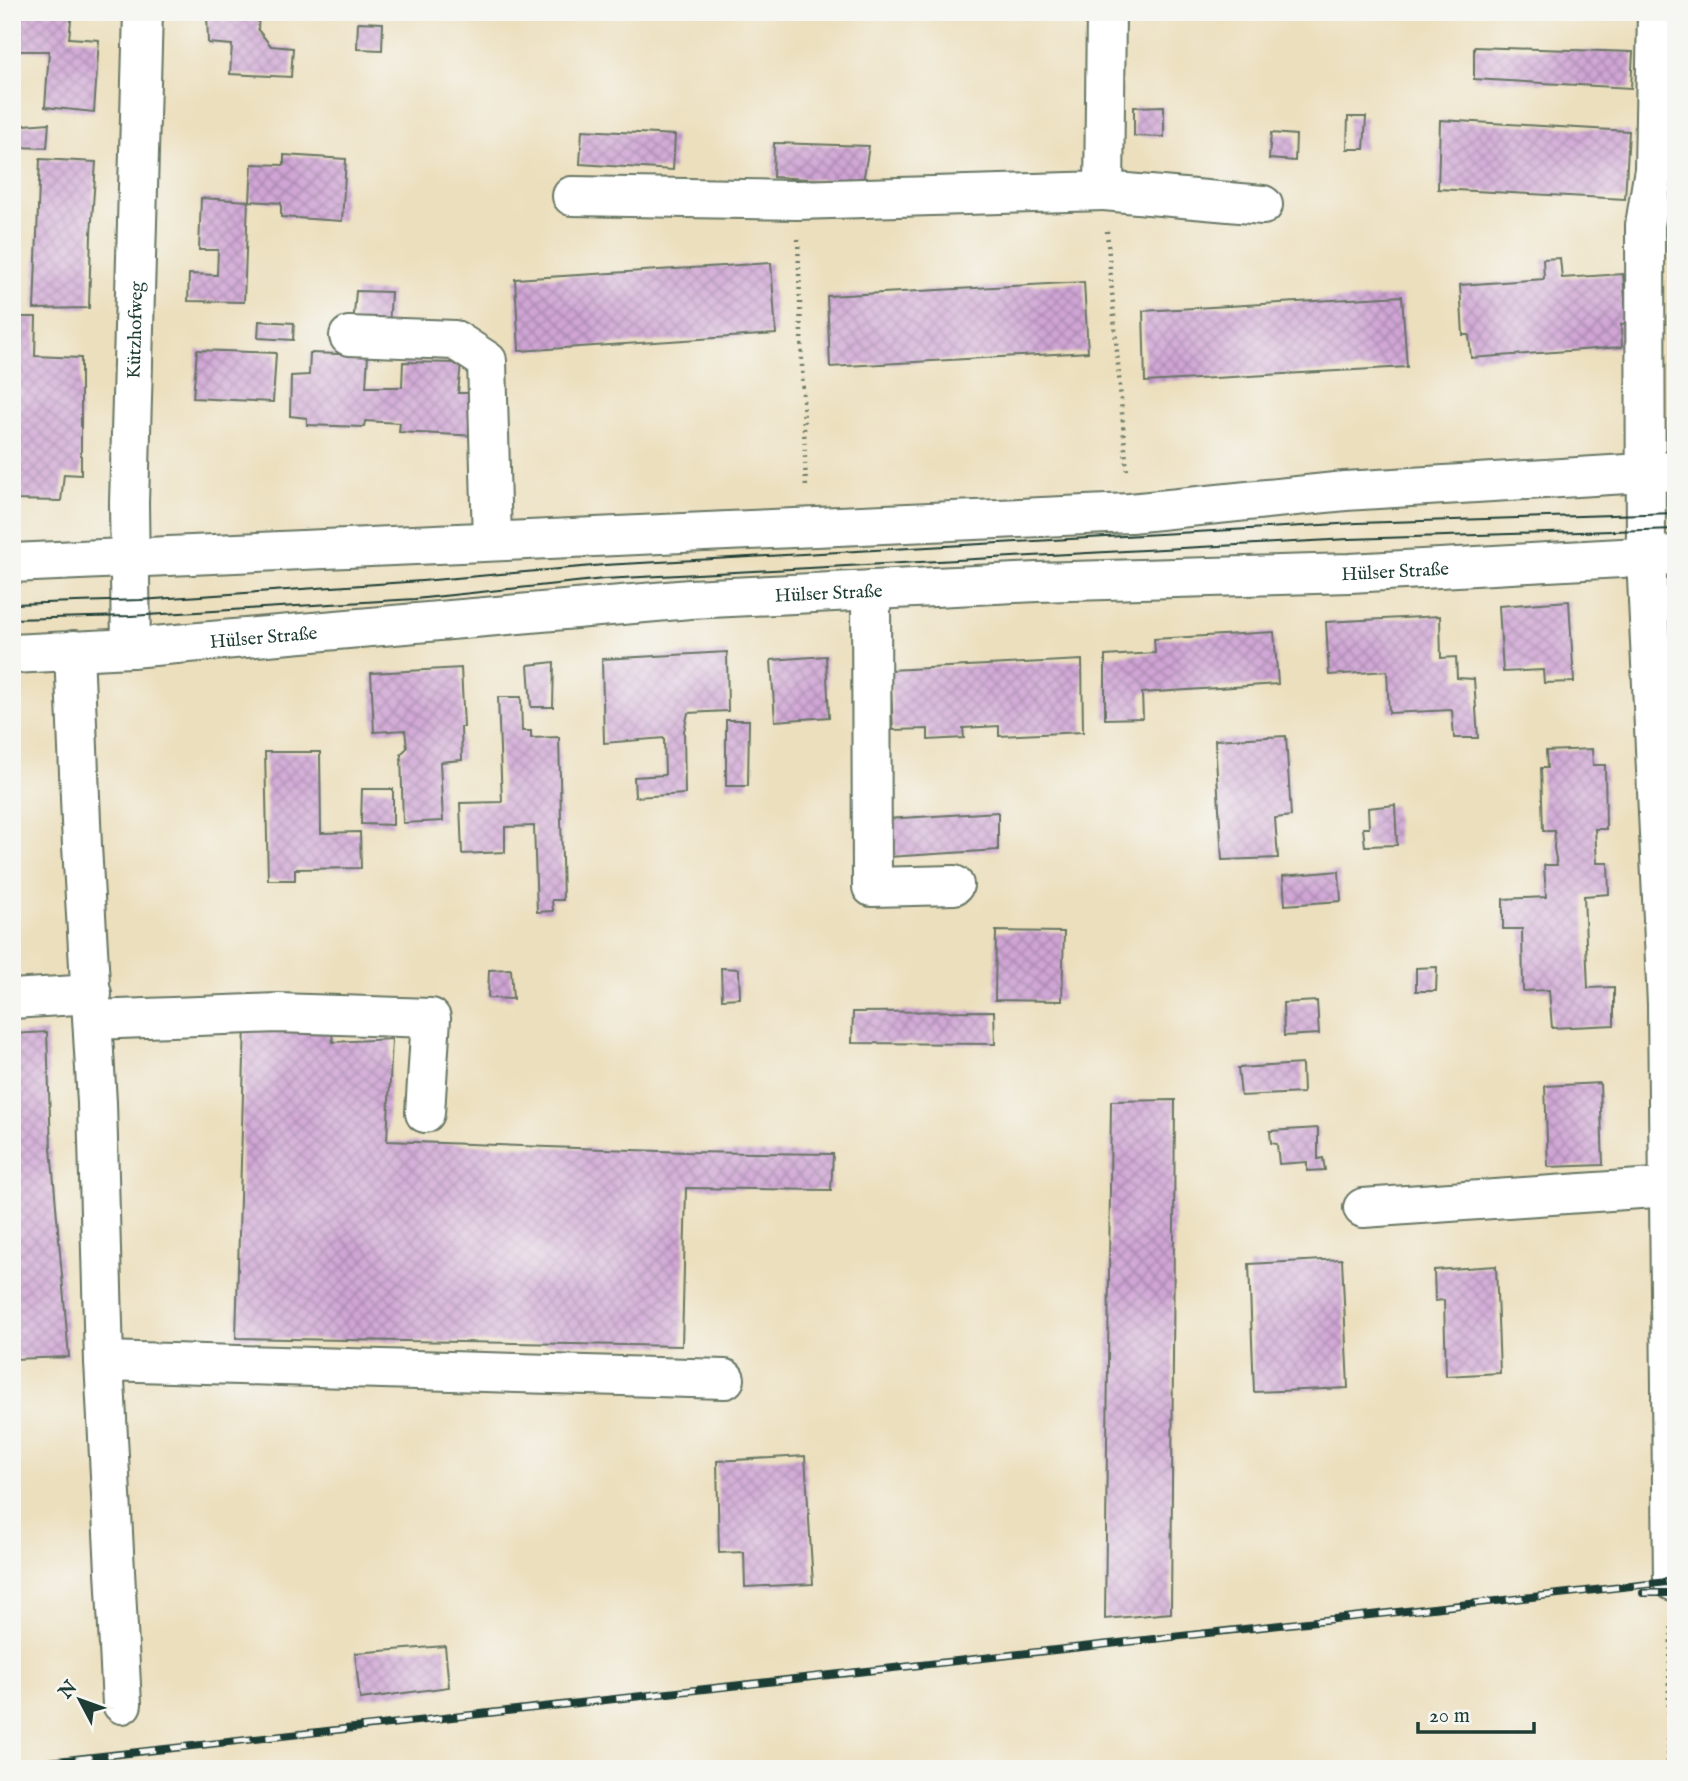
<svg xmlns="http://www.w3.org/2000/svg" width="1688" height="1781" font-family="'IM FELL English',serif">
<defs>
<pattern id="building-cross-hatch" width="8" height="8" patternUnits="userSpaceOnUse" patternTransform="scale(1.75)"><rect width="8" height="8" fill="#d0a5d5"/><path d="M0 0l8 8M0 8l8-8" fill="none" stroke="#a888ae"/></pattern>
</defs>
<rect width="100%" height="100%" fill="#f6f6f2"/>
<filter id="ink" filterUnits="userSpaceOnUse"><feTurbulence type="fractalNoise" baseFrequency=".0143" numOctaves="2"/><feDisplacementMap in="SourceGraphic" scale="14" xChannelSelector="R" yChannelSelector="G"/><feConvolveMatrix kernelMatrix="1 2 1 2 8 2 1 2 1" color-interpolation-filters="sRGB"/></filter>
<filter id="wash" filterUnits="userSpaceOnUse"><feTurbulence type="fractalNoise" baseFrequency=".00686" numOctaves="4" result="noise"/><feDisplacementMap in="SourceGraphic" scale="28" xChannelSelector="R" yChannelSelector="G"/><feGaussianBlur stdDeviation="1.57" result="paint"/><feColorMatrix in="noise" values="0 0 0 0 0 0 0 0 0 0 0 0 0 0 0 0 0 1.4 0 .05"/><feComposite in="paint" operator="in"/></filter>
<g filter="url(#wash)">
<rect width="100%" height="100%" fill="#ecdfbd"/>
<g id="blocks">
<path fill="url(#building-cross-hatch)" d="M12,12H72L69,38L99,40L94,112L45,107L49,51H12Z
M207,12H259L258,30L271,46L293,48L291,77L230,74L232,45L208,43Z
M358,22L383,23L382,50L357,49Z
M1474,47L1633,52L1631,88L1474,79Z
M1164,106V137L1134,136V107Z
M1348,117H1366L1364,149H1347Z
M1440,120L1629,131L1625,199L1438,189Z
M49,123L47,148L12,147V126Z
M582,130L675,135L673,170L580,164Z
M1271,133L1296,135L1295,161L1269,159Z
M774,143L869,146L863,182L773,177Z
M284,155L346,159L342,221L281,217V203L250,201L252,164L284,165Z
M40,159L96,162L91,234L89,308L34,309Z
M201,198L248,201L244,302L188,301L189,274L217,275L218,250H199Z
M1560,258L1562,278L1623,274L1627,323L1621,324L1622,347L1471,358L1469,335H1463L1460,285L1544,279L1543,259Z
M771,263L776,334L519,351L515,279Z
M1084,282L1088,352L830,367L827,296Z
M356,291L391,292L389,329L353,326Z
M1402,296L1407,367L1145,382L1143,311Z
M12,317H36L35,356L81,358V475L64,474L61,501L12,500Z
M259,321L294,323L293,340L258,338Z
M197,350L276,353L273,402L193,398Z
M310,353L368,355L366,387H402L403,362L461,363L458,393H476L479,436L399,432L400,423L365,421L364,427L307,425V418L290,416L291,376L309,375Z
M1569,601L1574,682L1544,683L1543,670L1503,672L1499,606Z
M1440,616L1441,658L1456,657L1457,678L1474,679L1478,738H1454L1452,710L1389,713L1387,671L1329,675L1326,622Z
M1274,632L1278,684L1142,693L1143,718L1105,719V656L1155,653L1154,639Z
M727,652L728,711L688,713L684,731L685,794L635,797L634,777L665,775L664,738L604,743L602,659Z
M826,656L829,717L775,721L771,660Z
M1082,660L1083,732L999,736V726L963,728L964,738L928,740V729L893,730L890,670Z
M554,662L553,707H531L528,665Z
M461,668L464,727H461L462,760L440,762L443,821L403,823L401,754L407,748L405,730L374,732L371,673Z
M498,697H521L522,731H531V738L559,737L563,900H552L553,911L537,912L534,826L505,827V852L462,854L460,803L502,802Z
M726,720H749L748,786H726Z
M1286,736L1291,816L1275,818L1278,858L1222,860L1215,740Z
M1592,749L1593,765H1605L1606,829H1595L1597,863H1608L1609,894L1584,896L1588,988L1614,987V1025L1552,1028L1549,990L1523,991L1522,929H1503V899L1546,897L1544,865H1557L1554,848L1555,831H1543L1541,768H1547L1546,751Z
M265,752H320L321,833L360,832L361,868L295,869V880H268Z
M362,789H393V825L361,824Z
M1395,805L1397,845L1365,846L1363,828H1369L1368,808Z
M998,812V850L888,857L886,819Z
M1339,871L1341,901L1285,905L1283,876Z
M996,931L1064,932L1062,1001L995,1000Z
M1437,967L1436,991H1416V968Z
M721,968L739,969L740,998L722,999Z
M511,969L513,999L488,998L489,970Z
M1317,1001L1319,1034L1284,1036L1283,1003Z
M994,1011L995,1044L852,1043L853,1012Z
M330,1018L333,1042L392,1039L387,1141L687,1152L833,1154L831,1190L686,1188L682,1346L236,1338L245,1023Z
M47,1032L51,1148L69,1357L12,1359V1034Z
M1302,1064L1303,1093L1241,1096L1238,1068Z
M1600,1083L1603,1165L1548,1167L1545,1086Z
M1175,1100L1171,1613L1105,1619L1111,1101Z
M1318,1128V1159L1323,1158L1325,1170L1307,1171V1162L1279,1164L1277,1144L1271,1143L1270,1131Z
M1342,1259L1348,1388L1254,1392L1249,1264Z
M1496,1266L1500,1373L1446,1376L1444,1300L1435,1301L1434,1270Z
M805,1456L813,1584L745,1587L744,1552L719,1553L717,1461Z
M445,1646L449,1687L360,1699L355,1653Z"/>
</g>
</g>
<g filter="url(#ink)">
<use href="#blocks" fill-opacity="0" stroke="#677664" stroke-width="2"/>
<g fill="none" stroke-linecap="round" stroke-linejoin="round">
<g stroke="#677664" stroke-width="42">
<g id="minor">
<path d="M1657,12L1654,169L1645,225L1646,557L1667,1004L1673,1581"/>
<path d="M1104,191L1263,205"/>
<path d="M572,196L797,200L1104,191L1106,12"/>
<path d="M349,336L455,340L487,361L492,541"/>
<path d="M12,563L1130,513L1345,491L1676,471"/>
<path d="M871,590L872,887L954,885"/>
<path id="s1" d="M131,648L129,503L143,12"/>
<path d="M74,650L82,846L97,1103L104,1361L122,1704"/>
<path id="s2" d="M12,654L131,648L690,599L1037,582L1350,573L1676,555"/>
<path d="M12,999L92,994"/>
<path d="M93,1020L278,1013L431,1018L425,1113"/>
<path d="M1363,1208L1669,1187"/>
<path d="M104,1361L725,1379"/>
</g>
</g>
<path stroke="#677664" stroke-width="4.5" stroke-dasharray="2 5" stroke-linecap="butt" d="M1107,231L1127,473
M798,239L806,489
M1668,1769L1669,1682L1672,1617"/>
<use href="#minor" stroke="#fff" stroke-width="38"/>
<path stroke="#1f3d34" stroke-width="2" d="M12,604L140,600L422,581L604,565L1357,523L1676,513
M12,619L130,616L415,599L604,579L1349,539L1676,529"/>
<g stroke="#1f3d34" stroke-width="8">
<path id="rail" d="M1643,1593H1676
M12,1766L1676,1581"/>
</g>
<use href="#rail" stroke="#f6f6f2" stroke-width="5" stroke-dasharray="16" stroke-linecap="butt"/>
</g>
</g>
<g text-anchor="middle" stroke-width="6" stroke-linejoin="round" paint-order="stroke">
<g font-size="19" fill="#1f3d34" stroke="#f6f6f2">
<text dy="7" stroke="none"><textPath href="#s1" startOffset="318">Kützhofweg</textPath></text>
<text dy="7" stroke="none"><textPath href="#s2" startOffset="1386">Hülser Straße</textPath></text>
<text dy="7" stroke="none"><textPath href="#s2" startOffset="819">Hülser Straße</textPath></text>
<text dy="7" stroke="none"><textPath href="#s2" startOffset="252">Hülser Straße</textPath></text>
</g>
</g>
<rect width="1688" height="1781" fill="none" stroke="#f6f6f2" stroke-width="42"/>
<g transform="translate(80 1700) rotate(311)" stroke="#f6f6f2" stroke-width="5" paint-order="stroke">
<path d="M0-5L12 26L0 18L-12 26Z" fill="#1f3d34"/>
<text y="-10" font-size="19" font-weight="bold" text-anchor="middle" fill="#1f3d34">N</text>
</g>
<path d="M1418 1722v10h116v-10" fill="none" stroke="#1f3d34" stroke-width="3.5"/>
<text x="1429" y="1722" font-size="21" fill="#1f3d34" stroke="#f6f6f2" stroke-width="5" paint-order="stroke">20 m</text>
</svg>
